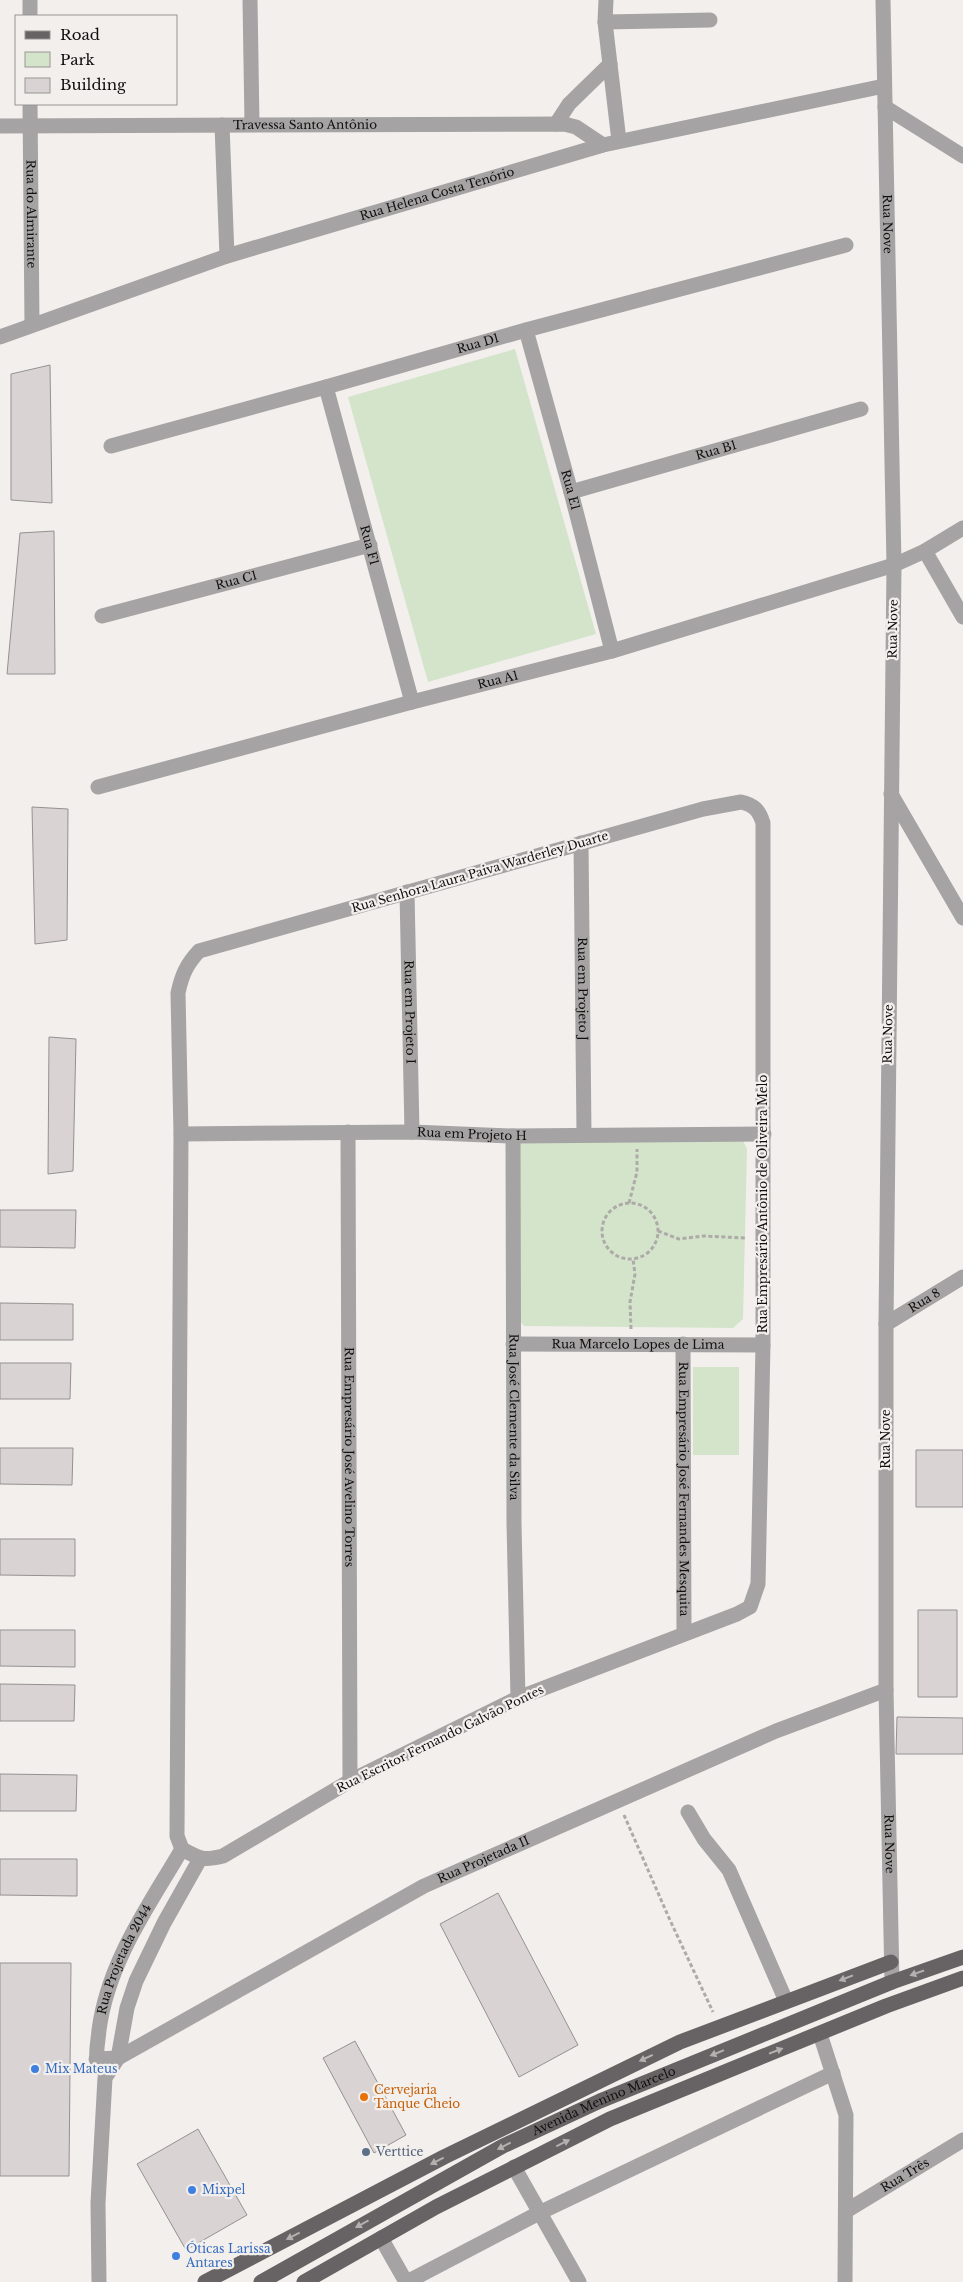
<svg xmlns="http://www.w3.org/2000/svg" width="963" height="2282" font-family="'Libre Baskerville',serif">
<rect width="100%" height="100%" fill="#f3efed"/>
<path fill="#d4e4cb" d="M515,349L596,634L428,682L348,397Z
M526,1133L742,1138L747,1149L743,1319L733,1328L524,1326L514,1313V1147Z
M693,1367H739V1455H693Z"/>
<path fill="#d9d4d3" stroke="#969191" d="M50,365L52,503L11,500V374Z
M54,531L55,674H7L20,533Z
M32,807L68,809L67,940L35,944Z
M49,1037L76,1039L73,1171L48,1174Z
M0,1210H76L75,1248L0,1247Z
M0,1303L73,1304V1340H0Z
M0,1363H71L70,1399H0Z
M0,1448H73L72,1485L0,1484Z
M916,1450H963V1507H916Z
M0,1539H75V1576L0,1575Z
M918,1610H957V1697H918Z
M0,1630H75V1667L0,1666Z
M0,1684L75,1685L74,1721H0Z
M897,1717L963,1718V1754H896Z
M0,1774L77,1775L76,1811H0Z
M0,1859H77V1896L0,1895Z
M498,1893L578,2045L519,2077L440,1924Z
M0,1963H71L69,2176H0Z
M355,2041L406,2135L374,2153L323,2058Z
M198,2129L247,2215L186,2250L137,2164Z"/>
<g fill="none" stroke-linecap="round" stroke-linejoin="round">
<path stroke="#adaaa8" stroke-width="3" stroke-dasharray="4 2.5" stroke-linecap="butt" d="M602 1231a28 28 0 1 1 56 0a28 28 0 1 1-56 0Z
M629,1203L637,1172V1149
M658,1231L679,1239L704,1236L746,1238
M631,1329L630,1302L635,1274L633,1259
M624,1815L669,1918L713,2012"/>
<g stroke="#a5a3a3" stroke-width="15">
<path d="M30,0V16"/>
<path d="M250,0L252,124"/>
<path d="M606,0L605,22L619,141"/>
<path id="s1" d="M883,0L894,565L886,1324V1690L892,1982"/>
<path d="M605,22L710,20"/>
<path id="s2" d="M30,104L32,325"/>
<path d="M885,107L963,156"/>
<path d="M556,124L569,104L610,64"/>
<path d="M222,125L227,256"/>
<path id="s3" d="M0,126L564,124L576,127L603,145"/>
<path id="s4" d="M526,330L571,492L612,651"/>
<path id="s5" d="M0,337L227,256L603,145L884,86"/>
<path id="s6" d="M326,387L412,702"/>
<path id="s7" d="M111,446L326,387L526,330L846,245"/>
<path id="s8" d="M571,492L861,409"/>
<path d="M925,551L963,617"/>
<path id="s9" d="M102,616L370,545"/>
<path id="s10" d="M98,787L412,702L612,651L894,565L925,551L963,528"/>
<path d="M891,794L963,918"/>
<path d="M741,802C754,805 759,810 763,823V1345L758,1584L750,1607L737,1614L518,1698L350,1781L223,1856C203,1861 200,1859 182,1849L177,1836L181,1134L178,993C182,974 187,964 199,951L703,809Z"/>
<path id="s11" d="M581,843L584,1134"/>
<path id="s12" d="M407,892L412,1132"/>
<path id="s13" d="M348,1132L350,1781"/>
<path id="s14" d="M181,1134L412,1132L513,1136L764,1134"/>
<path id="s15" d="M513,1136L514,1524L518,1698"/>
<path id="s16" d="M886,1324L963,1277"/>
<path id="s17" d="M513,1344L763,1345"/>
<path id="s18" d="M683,1344L684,1633"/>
<path d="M688,1812L704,1839L729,1870L786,2001"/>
<path d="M820,2034L846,2115L845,2282"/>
<path id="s19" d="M96,2059L118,2058L424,1886L776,1731L886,1690"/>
<path id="s20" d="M100,2068C94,2055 98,2044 99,2030C108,1962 148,1907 182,1849"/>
<path d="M514,2167L579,2282"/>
<path id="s21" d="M846,2211L963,2140"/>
<path d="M381,2238L406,2282"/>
<path d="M99,2282L98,2203L105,2078L118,2058L127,2008L136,1981L164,1923L200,1859"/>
<path d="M407,2282L539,2213L833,2073"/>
</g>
<g stroke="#676364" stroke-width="15">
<path d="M205,2282L444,2157L680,2042L891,1962"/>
<path id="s22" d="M261,2282L503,2146L600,2101L892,1982L963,1957"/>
<path d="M304,2282L436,2207L610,2119L886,2006L963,1978"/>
</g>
</g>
<defs><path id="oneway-solid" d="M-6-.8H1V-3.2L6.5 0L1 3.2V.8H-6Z" transform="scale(1.25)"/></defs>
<g fill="#b4b0af">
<use href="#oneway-solid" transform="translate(917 1973) rotate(161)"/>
<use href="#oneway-solid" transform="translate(846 1978) rotate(159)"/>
<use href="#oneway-solid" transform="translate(776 2051) rotate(-21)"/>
<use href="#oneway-solid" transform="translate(717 2053) rotate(158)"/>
<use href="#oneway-solid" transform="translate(646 2058) rotate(155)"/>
<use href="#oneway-solid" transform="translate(563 2143) rotate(-26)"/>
<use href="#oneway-solid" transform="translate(504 2146) rotate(153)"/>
<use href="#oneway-solid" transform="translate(437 2161) rotate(153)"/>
<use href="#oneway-solid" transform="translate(362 2224) rotate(151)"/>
<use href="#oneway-solid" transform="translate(293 2236) rotate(153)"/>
</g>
<g fill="#3f7fe0" stroke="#f3efed" stroke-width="2">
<circle cx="35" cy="2069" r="5"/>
<circle cx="192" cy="2190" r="5"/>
<circle cx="176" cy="2256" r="5"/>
</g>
<circle fill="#e8710a" stroke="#f3efed" stroke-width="2" cx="364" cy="2097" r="5"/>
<circle fill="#5c6f8a" stroke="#f3efed" stroke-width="2" cx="366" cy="2152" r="5"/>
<g text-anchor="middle" stroke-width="4.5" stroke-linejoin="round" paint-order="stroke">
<g font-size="12" fill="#100f0e" stroke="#f3efed">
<text dy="4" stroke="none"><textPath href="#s3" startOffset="305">Travessa Santo Antônio</textPath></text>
<text dy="4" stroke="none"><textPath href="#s5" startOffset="460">Rua Helena Costa Tenório</textPath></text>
<text dy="4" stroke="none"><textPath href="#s2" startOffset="110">Rua do Almirante</textPath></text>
<text dy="4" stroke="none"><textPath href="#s1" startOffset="224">Rua Nove</textPath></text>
<text dy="4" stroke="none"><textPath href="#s7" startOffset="381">Rua D1</textPath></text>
<text dy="4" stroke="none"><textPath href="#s8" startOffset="151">Rua B1</textPath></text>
<text dy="4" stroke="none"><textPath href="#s4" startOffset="166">Rua E1</textPath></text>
<text dy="4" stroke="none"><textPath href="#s6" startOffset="164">Rua F1</textPath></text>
<text dy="4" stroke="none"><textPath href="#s9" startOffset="139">Rua C1</textPath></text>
<text transform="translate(893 629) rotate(-89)" y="4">Rua Nove</text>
<text dy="4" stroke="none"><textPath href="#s10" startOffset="414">Rua A1</textPath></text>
<text transform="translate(480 872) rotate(-16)" y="4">Rua Senhora Laura Paiva Warderley Duarte</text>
<text dy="4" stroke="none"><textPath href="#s11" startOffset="146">Rua em Projeto J</textPath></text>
<text dy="4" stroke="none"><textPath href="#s12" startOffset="120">Rua em Projeto I</textPath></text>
<text transform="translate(888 1034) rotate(-89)" y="4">Rua Nove</text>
<text dy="4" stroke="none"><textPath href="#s14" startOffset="291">Rua em Projeto H</textPath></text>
<text transform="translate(763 1204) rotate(-90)" y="4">Rua Empresário Antônio de Oliveira Melo</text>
<text dy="4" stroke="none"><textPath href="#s16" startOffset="45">Rua 8</textPath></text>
<text dy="4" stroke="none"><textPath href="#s17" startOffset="125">Rua Marcelo Lopes de Lima</textPath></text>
<text dy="4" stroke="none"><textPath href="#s15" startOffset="281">Rua José Clemente da Silva</textPath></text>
<text transform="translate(886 1439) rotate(-90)" y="4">Rua Nove</text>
<text dy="4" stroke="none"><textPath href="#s13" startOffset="325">Rua Empresário José Avelino Torres</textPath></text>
<text dy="4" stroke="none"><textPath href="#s18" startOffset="145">Rua Empresário José Fernandes Mesquita</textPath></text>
<text transform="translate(440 1739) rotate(-26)" y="4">Rua Escritor Fernando Galvão Pontes</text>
<text dy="4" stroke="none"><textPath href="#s1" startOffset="1844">Rua Nove</textPath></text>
<text dy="4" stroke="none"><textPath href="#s19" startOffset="438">Rua Projetada II</textPath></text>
<text dy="4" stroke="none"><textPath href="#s20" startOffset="114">Rua Projetada 2044</textPath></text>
<text dy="4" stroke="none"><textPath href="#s22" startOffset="388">Avenida Menino Marcelo</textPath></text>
<text dy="4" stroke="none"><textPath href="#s21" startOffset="69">Rua Três</textPath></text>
</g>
<g font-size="12" fill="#366cbe" stroke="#f3efed" text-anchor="start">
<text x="45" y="2073">Mix Mateus</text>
<text x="202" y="2194">Mixpel</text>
<text x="186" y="2253">Óticas Larissa<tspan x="186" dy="14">Antares</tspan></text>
</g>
<g font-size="12" fill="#c56008" stroke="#f3efed" text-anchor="start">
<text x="374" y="2094">Cervejaria<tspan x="374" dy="14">Tanque Cheio</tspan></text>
</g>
<g font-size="12" fill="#4e5e75" stroke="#f3efed" text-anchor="start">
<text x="376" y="2156">Verttice</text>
</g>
</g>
<rect x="15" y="15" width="162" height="90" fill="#f3efed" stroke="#989594"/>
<rect x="25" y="31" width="25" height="8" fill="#676364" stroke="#989594"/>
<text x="60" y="40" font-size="15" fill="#100f0e">Road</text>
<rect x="25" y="52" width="25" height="15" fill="#d4e4cb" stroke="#989594"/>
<text x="60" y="65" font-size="15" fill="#100f0e">Park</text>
<rect x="25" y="78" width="25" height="15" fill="#d9d4d3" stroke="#989594"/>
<text x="60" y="90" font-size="15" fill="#100f0e">Building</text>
</svg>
